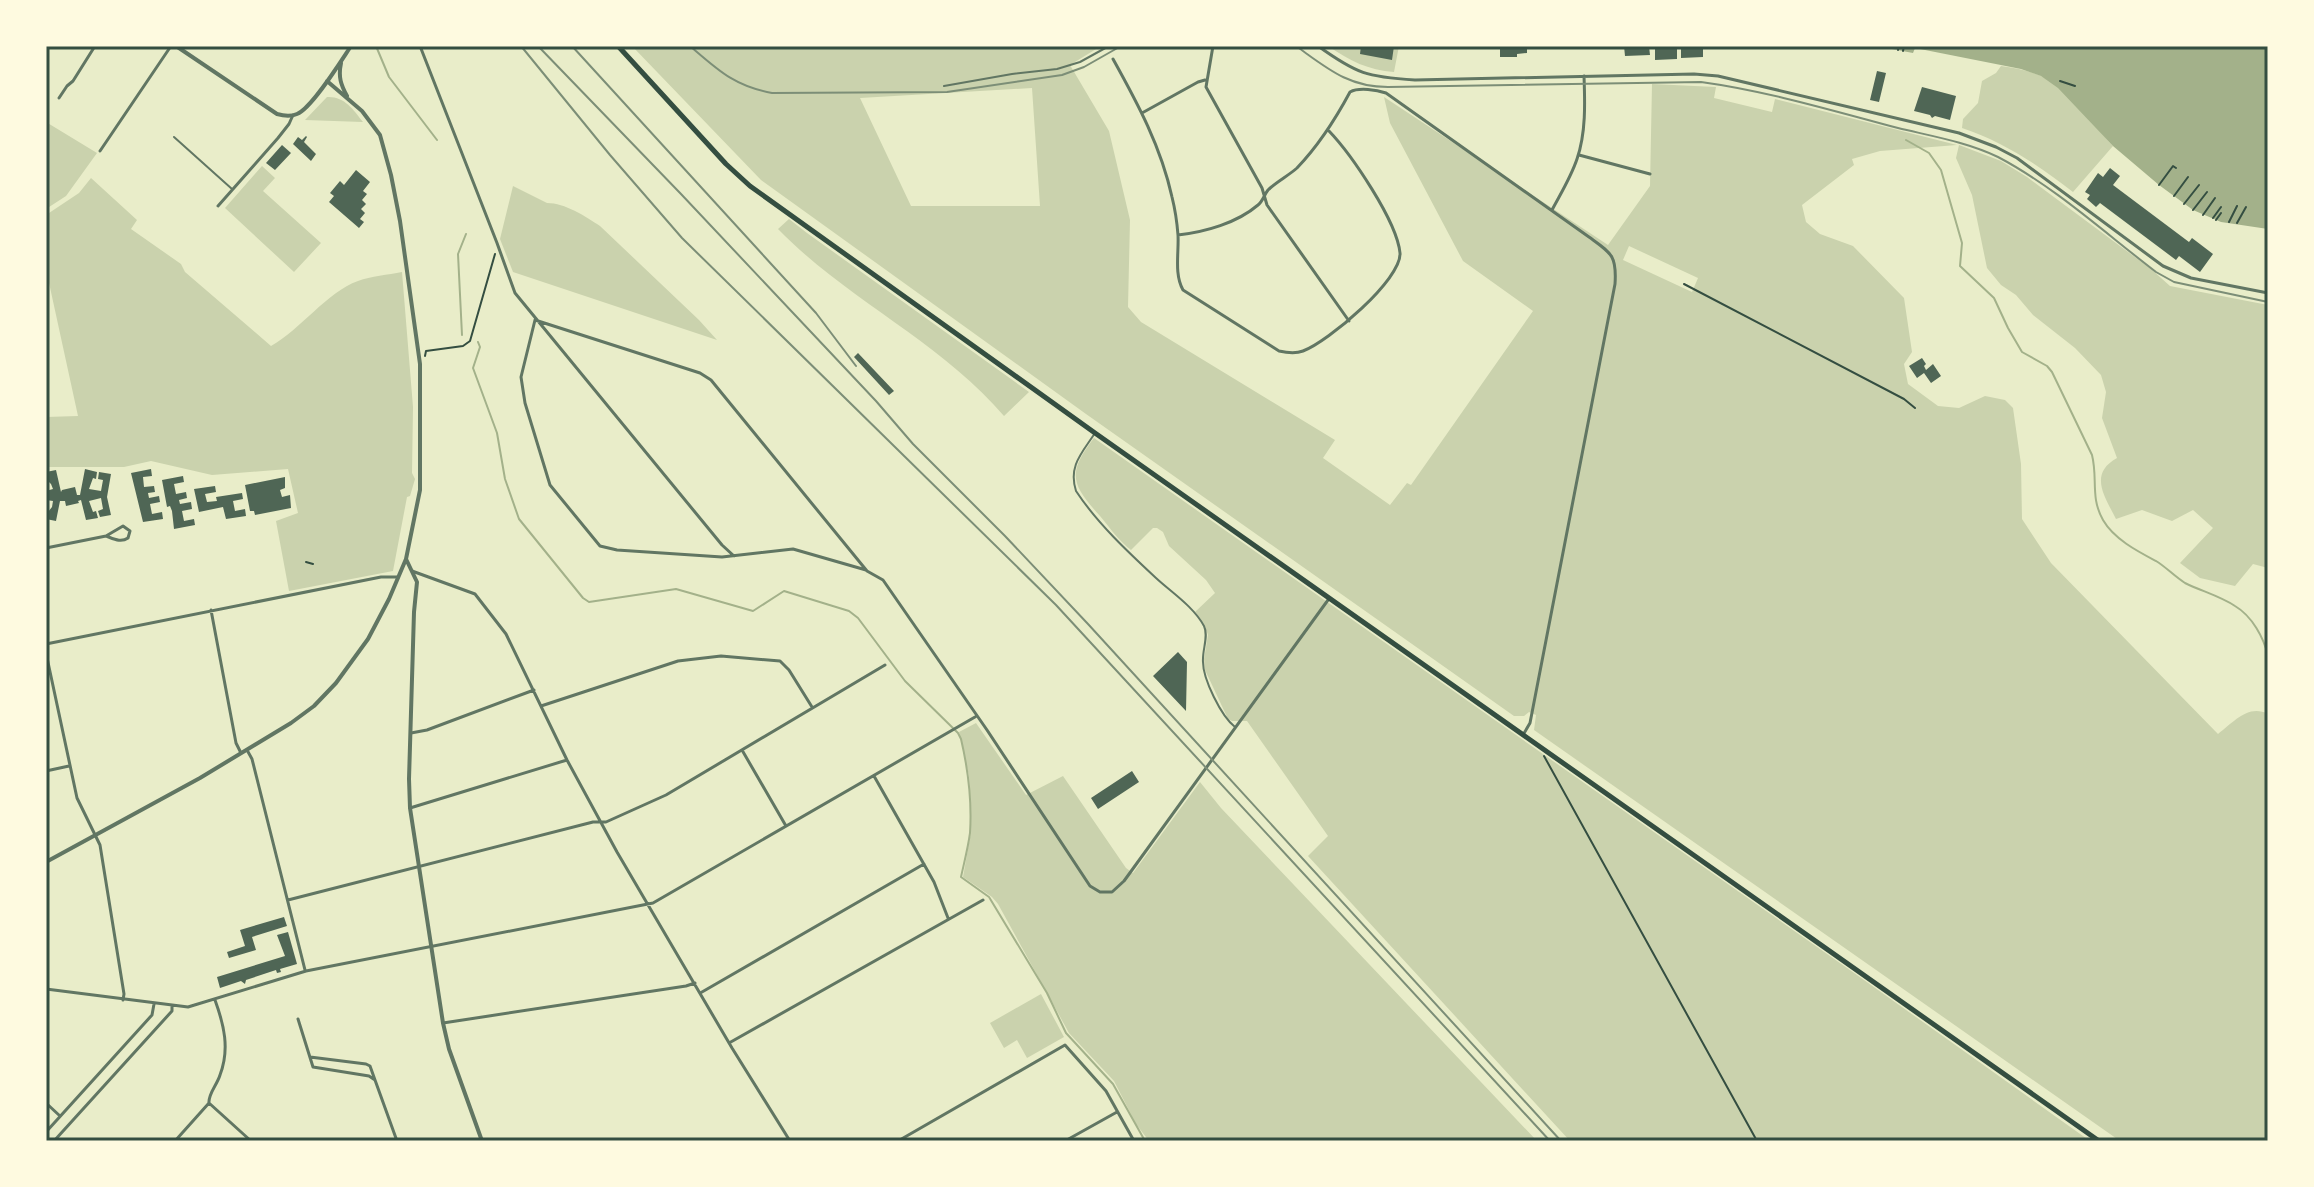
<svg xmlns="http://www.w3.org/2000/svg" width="2314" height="1187" font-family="Raleway,sans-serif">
<rect width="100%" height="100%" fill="#e9edc9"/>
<path fill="#cad2ad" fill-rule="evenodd" d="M632,46H1101L1070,65L1109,131L1130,220L1128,307L1141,322L1335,440L1323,458L1390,505L1407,483L1411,485L1533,311L1463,261L1390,123L1384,97L1608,245L1650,186L1652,84L1716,87L1714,98L1772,112L1775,99L1957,145L1880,151L1852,159L1854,165L1802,205L1806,222L1820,234L1853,246L1904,298L1912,352L1904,364L1908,384L1938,406L1959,408L1985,396L2005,400L2013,408L2021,464L2022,519L2051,563L2218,734C2234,722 2248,704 2268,714V1141H2120L1534,730L1536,715L1529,712L1524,716H1514L1086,414L761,180ZM1032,88L1040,206H911L860,98ZM1629,246L1698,278L1692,292L1623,260Z
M1328,46H1399L1394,72C1368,70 1350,61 1328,46Z
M2001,66C2014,68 2027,70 2039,75C2066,87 2093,124 2113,146L2073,192C2038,165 2004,142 1962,128L1963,119L1978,103L1982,81L1996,73Z
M327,97C344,96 353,109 363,122L305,120Z
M46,122L97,153L66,196L46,209L48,179L46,178Z
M1959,145L2001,161L2027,177L2151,269L2170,286L2268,305V568L2253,564L2235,586L2200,578L2180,563L2213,528L2193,510L2172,521L2142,510L2116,519C2105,497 2088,474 2117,458L2102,418L2106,392L2101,375L2075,348L2033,315L2016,295L2001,285L1987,268L1972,195L1956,158Z
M262,166L275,178L263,191L321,243L294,272L225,208Z
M91,178L137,220L131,229L181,264L185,272L271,346C300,330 327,292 358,281C371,276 388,275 402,272L413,407L412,473L415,479L410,496L407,497L393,571L289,591L276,521L298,513L288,469L212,475L151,461L124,467H46V417L78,416L46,269V215L79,193Z
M513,186L547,203C565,203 585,216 600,226L699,320L717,340L513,272L500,239Z
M789,219L807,233L1029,392L1004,416C940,341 847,300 778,229Z
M1094,438L1857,975L2090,1141H1570L1308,856L1328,836L1247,721H1232L1228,719L1205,670L1204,659L1208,635L1205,626L1195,612L1215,593L1206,580L1169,546L1163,532L1157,528H1153L1131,550C1119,541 1110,528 1100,516C1072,485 1066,474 1094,438Z
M976,723L1026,795L1063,776L1126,868L1133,873L1200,782L1221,808L1537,1141H1149L1136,1124L1114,1081L1069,1033L998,904L992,897L963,877L971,832L969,776L959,732Z
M1041,994L1064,1037L1027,1058L1017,1040L1004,1048L990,1023Z"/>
<path fill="#a3b18a" d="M1893,46H2268V229L2221,222L2193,210L2159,185L2113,146L2058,88L2041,76L2021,69L1915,48L1913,53L1892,49Z"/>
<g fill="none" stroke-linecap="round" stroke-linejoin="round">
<path stroke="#a3b18a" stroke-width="2" d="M376,46L389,77L437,140
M1906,140L1929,153L1941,170L1962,243L1960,266L1994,298L2008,328L2022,352L2047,366L2052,372L2092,455C2098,479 2090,497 2103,520C2114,539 2137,551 2156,561C2166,567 2174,576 2185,583C2201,591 2220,596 2235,606C2252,616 2264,638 2268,656
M462,335L458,254L466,234
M478,342L480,347L473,368L497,433L505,479L519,519L583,598L589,602L676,589L753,611L784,591L849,611L858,618L905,681L958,733L961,739C968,769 972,802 970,833C968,848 964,863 961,877L989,897L1047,993L1066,1033L1113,1084L1145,1141"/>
</g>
<path fill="#4f6655" d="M1361,46H1394L1392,60L1360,54Z
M1500,46H1527V53L1517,54V57H1500Z
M1624,46H1649L1650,55L1625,56Z
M1655,46H1669V48L1677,46V59L1655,60Z
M1681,46H1703V57L1681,58Z
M1877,71L1886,73L1879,102L1870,100Z
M1922,87L1956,96L1950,120L1935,116L1932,118L1930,115L1914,111Z
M306,136L307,137L304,142L316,154L311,161L293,144L298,137L302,140Z
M282,145L291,153L275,170L266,163Z
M2110,168L2120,176L2113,185L2189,242L2192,238L2213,254L2200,272L2179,256L2176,260L2100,203L2096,207L2087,199L2090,195L2085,192L2098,173L2103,177Z
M356,170L370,182L363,191L367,194L362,200L366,204L361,209L365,213L360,219L364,222L359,228L329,202L334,196L330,193L340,181L344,185Z
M858,353L894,391L889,395L854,357Z
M1922,358L1926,364L1924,366L1926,370L1933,364L1941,376L1931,383L1924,373L1917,378L1909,366Z
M85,469L97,472L96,479L93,478L89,489L101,491L103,480L98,479L99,472L111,474L107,497L111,515L100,517L98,511L103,509L101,498L89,501L93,512L96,511L98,518L86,520L81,500L78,501L79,503L66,506L65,501H60L56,521L46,519V512H48L52,507L53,501L46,500V491L53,489L51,484L46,479V472L56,470L61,492L62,490L75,487L77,495H80Z
M151,469L152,476L143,477L144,487L154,486L155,492L148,493L149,498L159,496L160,502L150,504L152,514L162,512L163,519L143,522L131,473Z
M183,476L184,482L174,484L176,494L186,492L187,498L179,500L180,504L191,502L192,509L182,511L184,521L194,519L195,525L174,529L172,511L170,506L167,507L162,480Z
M285,477V488L280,490L282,497L290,495L291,508L255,515L254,511H250L245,485Z
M215,486L216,492L205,494L207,502L217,501L216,497L242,493L243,499L233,501L235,511L245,509L246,516L226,519L223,507L199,512L194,489Z
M1178,652L1187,662L1186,711L1153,676Z
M1132,771L1139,782L1098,809L1091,798Z
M284,917L287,926L252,937L256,950L229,958L227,952L245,946L240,930Z
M288,932L297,964L280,969L281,972L277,973L276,970L246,980L245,984L241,981L220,988L217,977L285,956L277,935Z"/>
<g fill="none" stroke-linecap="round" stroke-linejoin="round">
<path stroke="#344e41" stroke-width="2" d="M1898,50L1899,46
M1903,51L1904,46
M2060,81L2075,86
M2159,185L2173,166L2176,168
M2174,196L2188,177
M2184,204L2199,185
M2193,210L2207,192
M2203,215L2215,198
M2213,218L2221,207
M2216,220L2221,213
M2229,222L2237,206
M2237,223L2246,207
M1684,284L1904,399L1915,408
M425,356L426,351L463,346L470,341L495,254
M306,562L313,564
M1544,756L1757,1141"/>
<path stroke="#617663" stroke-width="2" d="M944,86L1012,74L1057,69L1080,62L1109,46
M174,137L232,189
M1095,433C1082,453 1068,466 1076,491C1097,523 1128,552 1156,578C1171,592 1193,606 1204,626C1209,636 1202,650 1203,662C1203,679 1221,716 1235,727"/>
<path stroke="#617663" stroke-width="3" d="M420,46L497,243L515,293L722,545L734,556
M1213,46L1206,87L1262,188L1267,205L1349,321
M1318,46C1357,74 1367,77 1415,80L1694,74L1718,76L1959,133L1996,147L2017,158L2163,266L2191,278L2268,293
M1113,59C1138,104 1161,147 1172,197C1175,209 1177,222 1178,235C1179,253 1174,274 1183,290L1279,351C1288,353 1295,354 1303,351C1328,342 1402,279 1400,253C1397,221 1351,154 1329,131
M59,98L67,86L73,81L95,46
M1142,113L1198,82L1205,80
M100,151L171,46
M1579,155L1650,174
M218,206L278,138L289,124L293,115
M1552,210C1561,193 1571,177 1577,159C1586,133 1585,103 1584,76
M1178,235C1205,232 1237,223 1258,205C1263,201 1264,195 1268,190C1276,182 1288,176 1297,168C1319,145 1335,120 1350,92C1359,87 1377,90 1386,93L1589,237C1611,253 1617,255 1615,284L1530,723L1523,735
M535,320L700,373L711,380L867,571L883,580L987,730L1090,886L1100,892H1112L1124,881L1328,600
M535,320L521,377L525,403L550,485L600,546L617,550L722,557L793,549L866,570
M46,548L106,536L123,526L130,531L128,538C121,543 114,539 106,536
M412,571L475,594L506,634L567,760L617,852L732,1048L790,1141
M211,610L236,743L241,753
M46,644L381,577H397
M46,653L77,798L100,845L124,994L123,1000
M541,706L678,661L721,656L780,661L789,670L812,707
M411,733L427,730L534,690
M247,750L252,759L305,970
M742,750L786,826
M46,771L69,766
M874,776L934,882L948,918
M410,808L567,760
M288,900L593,822H606L666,795L885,665
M46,989L188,1007L306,971L653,903L975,717
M702,992L924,864
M298,1019L313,1067L369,1076L375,1080L397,1141
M443,1023L686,986L695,983
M729,1043L983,900
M310,1057L366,1064L370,1066L375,1080
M46,1103L60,1116
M209,1103L251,1141
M46,1132L152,1015L154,1004
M54,1141L172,1011V1006
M175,1141L209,1103C208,1094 217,1085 220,1075C230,1049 224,1025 215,1000
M898,1141L1065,1045L1106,1091L1134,1141
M1065,1141L1117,1112"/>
<path stroke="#617663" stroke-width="4" d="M176,46L277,114C284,116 290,117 297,114C312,108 341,61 351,46
M341,63C338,77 341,85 347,96
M406,559L417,582L414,612L409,779L410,808L443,1023L449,1049L482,1141
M46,862L200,778L291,723L314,706L336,683L368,639L389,599L406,559L420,490V364L400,221L391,175L380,135L362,111L327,81"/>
<path stroke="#344e41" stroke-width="5" d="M618,46L726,164L750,186L1095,433L2099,1141"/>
<path stroke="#7c8e77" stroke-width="2" d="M538,46L681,194L876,401L913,444L1005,536L1088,624L1561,1141
M572,46L816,313L856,366
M690,46C718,70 734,86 772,93L947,92L1062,75L1084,67L1121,46
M1296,46C1327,68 1348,87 1388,87L1701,82C1767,91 1834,111 1898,128C1931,136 1967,142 1998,157C2055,187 2105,233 2156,272L2174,282L2268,302"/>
<path stroke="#7c8e77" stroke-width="2" d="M521,46L610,155L682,238L1056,605L1550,1141"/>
</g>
<rect width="2314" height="1187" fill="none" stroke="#fefae0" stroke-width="96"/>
<rect x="48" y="48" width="2218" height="1091" fill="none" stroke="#344e41" stroke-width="3"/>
</svg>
